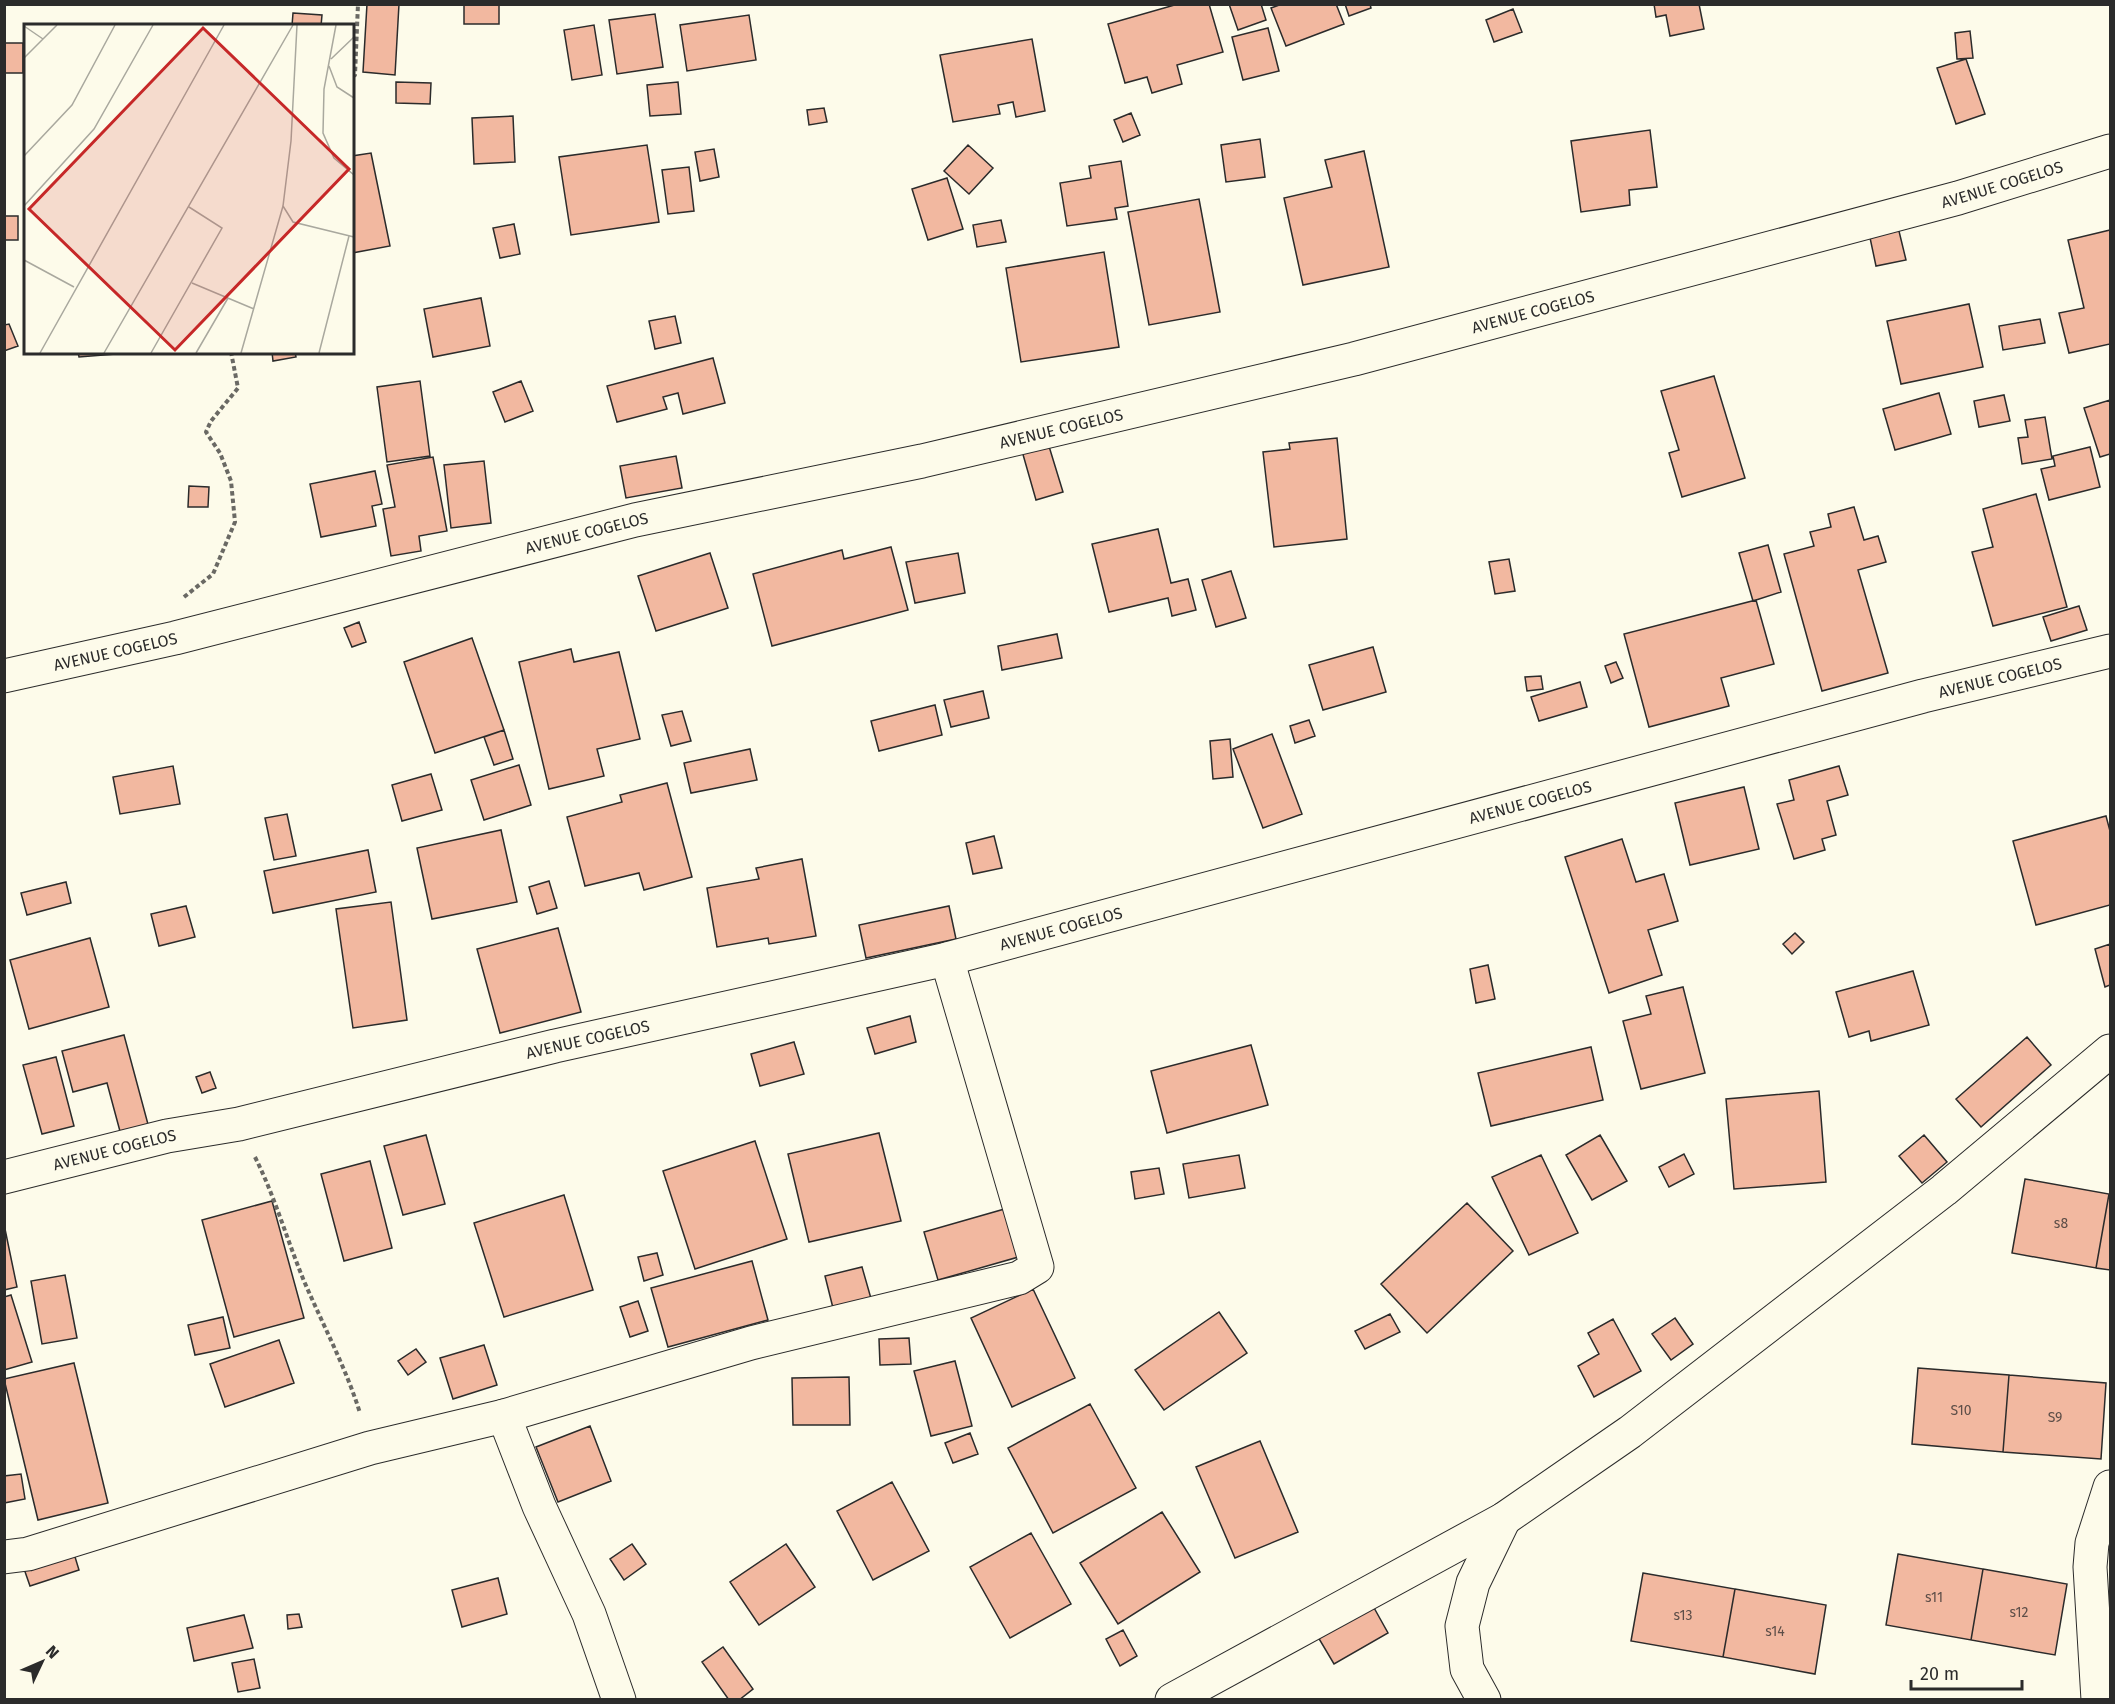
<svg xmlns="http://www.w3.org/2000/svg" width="2115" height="1704" font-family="'Fira Sans',sans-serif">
<rect width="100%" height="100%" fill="#fdfbea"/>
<path fill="#f2b8a0" stroke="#2b2b2b" stroke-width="1.5" d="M367,4H399L395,75L363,72Z
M464,4H499V24H464Z
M1178,4H1209L1223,52L1177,65L1182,84L1152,93L1147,77L1125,83L1108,24Z
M1229,4H1261L1266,20L1238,30Z
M1282,4H1336L1344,24L1286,46L1271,8Z
M1345,4H1370L1371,8L1349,16Z
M1654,4H1699L1704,29L1670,36L1666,15L1656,17Z
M1513,9L1522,32L1494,42L1486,20Z
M4,10L5,43H23V73H4Z
M293,13L322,15L321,26H292Z
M655,14L663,67L617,74L609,20Z
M749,15L756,60L687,71L680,25Z
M594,25L602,75L572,80L564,30Z
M1268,28L1279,71L1243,80L1232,37Z
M1970,31L1973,58L1957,59L1955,33Z
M1032,39L1045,111L1016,117L1013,102L998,105L1000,114L953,122L940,55Z
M1966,59L1985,114L1956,124L1937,68Z
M396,82L431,83L430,104L396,103Z
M678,82L681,114L650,116L647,85Z
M824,108L827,122L809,125L807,110Z
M1131,113L1140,135L1123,142L1114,120Z
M513,116L515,162L474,164L472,118Z
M1650,130L1657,187L1629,190L1630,205L1581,212L1571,141Z
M1260,139L1265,177L1226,182L1221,145Z
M647,145L659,222L571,235L559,157Z
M968,145L993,168L969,194L944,171Z
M714,149L719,177L700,181L695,152Z
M1364,151L1389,267L1303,285L1284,198L1332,187L1325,160Z
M371,153L390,246L352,253V156Z
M1121,161L1128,206L1115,208L1117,219L1067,226L1060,183L1091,178L1089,166Z
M689,167L694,211L668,214L662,170Z
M947,178L963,229L928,240L912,189Z
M1199,199L1220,312L1149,325L1128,212Z
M4,216H18V240H4Z
M1001,220L1006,242L977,247L973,225Z
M514,224L520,254L500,258L493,228Z
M1898,227L1906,260L1876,266L1869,233Z
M2110,230V344L2069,353L2059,313L2084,308L2068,240Z
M1104,252L1119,347L1021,362L1006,268Z
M481,298L490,346L433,357L424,309Z
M1969,304L1983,367L1901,384L1887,321Z
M675,316L681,343L655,349L649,321Z
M2040,319L2045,343L2003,350L1999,326Z
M9,324L18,346L4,351V325Z
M78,352H128V353L79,357Z
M272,352H295L296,357L273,361Z
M713,358L725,403L683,414L678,393L663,397L667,409L617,422L607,386Z
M1714,376L1745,478L1682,497L1669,453L1679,450L1661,391Z
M420,381L430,456L387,462L377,387Z
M521,381L533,411L505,422L493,392Z
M1939,393L1951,434L1895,450L1883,409Z
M2004,395L2010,421L1979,427L1974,401Z
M2110,400V454L2100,457L2084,408Z
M2045,417L2052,459L2022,464L2018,438L2028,437L2025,420Z
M1337,438L1347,539L1274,547L1263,452L1290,449L1289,443Z
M1048,443L1063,492L1036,500L1022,451Z
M2090,447L2100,487L2049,500L2041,469L2055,466L2053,456Z
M676,456L682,488L626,498L620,466Z
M433,457L447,531L419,536L421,551L391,556L383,509L395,507L387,465Z
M484,461L491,523L451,528L444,465Z
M375,471L382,504L372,506L376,526L321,537L310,484Z
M189,486L209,487L208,507H188Z
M2036,494L2067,607L1993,626L1972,552L1993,547L1983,509Z
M1854,507L1864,540L1878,536L1886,562L1858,570L1888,673L1822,691L1784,554L1814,546L1810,532L1831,527L1828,514Z
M1158,529L1171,583L1188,579L1196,610L1172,616L1168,598L1109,612L1092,544Z
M1768,545L1781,592L1753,601L1739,553Z
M891,547L908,610L772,646L753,574L842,550L844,559Z
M710,553L728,608L656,631L638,576Z
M958,553L965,593L915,603L906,562Z
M1509,559L1515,591L1495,594L1489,562Z
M1231,571L1246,618L1216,627L1202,580Z
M1756,600L1774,664L1721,678L1729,706L1649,727L1624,634Z
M2079,606L2087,630L2051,641L2043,617Z
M359,622L366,642L352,647L344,628Z
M1057,634L1062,658L1002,670L998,646Z
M472,638L504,730L435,753L404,662Z
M1373,647L1386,692L1323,710L1309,665Z
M571,649L574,662L619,652L640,739L597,749L604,776L549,789L519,662Z
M1616,662L1623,678L1611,683L1605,666Z
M1541,676L1543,689L1527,691L1525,677Z
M1580,682L1587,707L1539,721L1531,697Z
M983,691L989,718L951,727L944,700Z
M935,705L942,735L879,751L871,721Z
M682,711L691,741L671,746L662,715Z
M1309,720L1315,736L1295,743L1290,726Z
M504,730L513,759L494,765L484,737Z
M1272,734L1302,814L1263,828L1233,749Z
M1230,739L1233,777L1213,779L1210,741Z
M750,749L757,780L691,793L684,763Z
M519,765L531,805L484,820L471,780Z
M173,766L180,804L120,814L113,777Z
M1839,766L1848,795L1827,801L1836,835L1822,839L1825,850L1794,859L1777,804L1794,800L1789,780Z
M431,774L442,810L402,821L392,785Z
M667,783L692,877L644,890L639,873L585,886L567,817L622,802L620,795Z
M1744,787L1759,849L1690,865L1675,803Z
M287,814L296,856L274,860L265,818Z
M2106,816L2110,831V905L2036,925L2013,841Z
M501,830L517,902L432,919L417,848Z
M994,836L1002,868L973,874L966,843Z
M1622,839L1636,882L1664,874L1678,921L1648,930L1662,975L1609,993L1565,857Z
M368,850L376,892L273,913L264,871Z
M802,859L816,936L769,944L768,938L717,947L707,888L759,879L756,868Z
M549,881L557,908L537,914L529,887Z
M66,882L71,903L27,915L21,893Z
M391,902L407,1020L353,1028L336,909Z
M186,906L195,937L159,946L151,914Z
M949,906L956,939L866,958L859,925Z
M558,928L581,1012L500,1033L477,949Z
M1795,933L1804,942L1792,954L1783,944Z
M90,938L109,1007L29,1029L10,960Z
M2110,944V985L2105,987L2095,949Z
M1488,965L1495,999L1476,1003L1470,969Z
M1913,971L1929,1025L1871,1041L1869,1031L1849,1037L1836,992Z
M1683,987L1705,1073L1641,1089L1623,1021L1651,1014L1646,996Z
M910,1016L916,1042L875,1054L867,1028Z
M124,1035L149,1128L121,1135L107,1083L73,1092L62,1051Z
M2027,1037L2051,1065L1981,1127L1956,1099Z
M794,1042L804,1074L760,1086L751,1054Z
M1251,1045L1268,1105L1167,1133L1151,1071Z
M1591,1047L1603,1100L1491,1126L1478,1073Z
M56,1057L74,1126L42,1134L23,1065Z
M210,1072L216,1088L202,1093L196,1077Z
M1819,1091L1826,1182L1734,1189L1726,1099Z
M879,1133L901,1221L809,1242L788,1154Z
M426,1135L445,1204L403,1215L384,1146Z
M1600,1135L1627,1181L1592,1200L1566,1155Z
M1924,1135L1947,1162L1922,1183L1899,1156Z
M755,1141L787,1239L695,1269L663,1171Z
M1684,1154L1694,1174L1669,1187L1659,1167Z
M1239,1155L1245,1188L1189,1198L1183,1164Z
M1541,1155L1578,1233L1529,1255L1492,1177Z
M370,1161L392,1248L344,1261L321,1174Z
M1159,1168L1164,1194L1135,1199L1131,1172Z
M2025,1179L2109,1194L2096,1268L2012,1253Z
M2109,1194H2110V1270L2096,1268Z
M564,1195L593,1290L504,1317L474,1223Z
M272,1201L304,1318L234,1337L202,1220Z
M1467,1203L1513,1251L1427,1333L1381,1284Z
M1008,1208L1022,1256L938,1280L924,1232Z
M5,1229L17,1287L4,1290V1229Z
M657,1253L663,1275L644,1281L638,1257Z
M752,1261L768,1320L668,1347L651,1288Z
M862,1267L872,1302L834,1312L825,1276Z
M65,1275L77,1338L42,1344L31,1281Z
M1033,1289L1075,1378L1012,1407L971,1318Z
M11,1295L32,1362L4,1370V1297Z
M638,1301L648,1331L630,1337L620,1307Z
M1219,1312L1247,1353L1164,1410L1135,1370Z
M1390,1314L1400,1332L1365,1349L1355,1331Z
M223,1317L230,1348L195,1355L188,1325Z
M1675,1318L1693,1344L1671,1360L1652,1334Z
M1613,1319L1641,1371L1594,1397L1578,1366L1599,1354L1588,1333Z
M909,1338L911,1364L880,1365L879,1339Z
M279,1340L294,1383L225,1407L210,1364Z
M484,1345L497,1385L453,1399L440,1358Z
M416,1349L426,1362L408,1375L398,1361Z
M955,1361L972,1426L931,1436L914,1371Z
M74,1363L108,1503L38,1520L4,1379Z
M1918,1368L2009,1375L2003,1452L1912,1444Z
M2009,1375L2106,1383L2101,1459L2003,1452Z
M849,1377L850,1425H793L792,1378Z
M1090,1404L1136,1488L1053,1533L1008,1448Z
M590,1426L611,1481L558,1502L536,1447Z
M970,1433L978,1454L953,1463L945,1443Z
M1260,1441L1298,1532L1235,1558L1196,1467Z
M21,1474L25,1499L4,1503V1476Z
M892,1482L929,1551L873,1580L837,1511Z
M1162,1512L1200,1572L1118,1624L1080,1563Z
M1031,1533L1071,1604L1010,1638L970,1567Z
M632,1544L646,1564L624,1580L610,1559Z
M786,1544L815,1587L759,1625L730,1582Z
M72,1547L79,1570L30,1586L22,1563Z
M1898,1554L1983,1569L1971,1640L1886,1625Z
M1983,1569L2067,1584L2055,1655L1971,1640Z
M1643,1573L1735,1589L1723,1657L1631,1641Z
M498,1578L507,1614L462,1627L452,1590Z
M1735,1589L1826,1605L1815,1674L1723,1657Z
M1373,1606L1388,1633L1334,1664L1318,1637Z
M299,1614L302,1627L288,1629L287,1615Z
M244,1615L253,1648L194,1661L187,1628Z
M1123,1630L1137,1656L1120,1666L1106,1639Z
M723,1647L753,1689L739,1700H729L702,1662Z
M254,1659L260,1688L238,1692L232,1663Z"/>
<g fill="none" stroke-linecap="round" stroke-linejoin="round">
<g stroke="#2b2b2b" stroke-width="35">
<g id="minor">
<path id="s1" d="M4,676L175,638L635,520L922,461L1354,359L1958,198L2110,151"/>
<path id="s2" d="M4,1177L167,1136L239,1124L555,1046L947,959L1923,696L2110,651"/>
<path d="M504,1416L539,1506L589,1614L619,1700"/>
<path d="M4,1557L28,1554L370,1448L504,1416L751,1343L1019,1278L1037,1267L947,959"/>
<path d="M1172,1700L1504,1519L1630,1432L1944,1190L2110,1051"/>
<path d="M1484,1700L1467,1669L1462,1626L1473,1583L1504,1519"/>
<path d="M2098,1700L2090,1567L2092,1543L2110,1487"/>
</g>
</g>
<path stroke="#6a6964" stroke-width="4" stroke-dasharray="4.5 3" stroke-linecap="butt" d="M352,77L355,75L358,4
M184,597L213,574L235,522L231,481L220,453L206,432L211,421L238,388L231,352
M255,1157C275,1197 287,1240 304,1281C323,1325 346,1368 360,1413"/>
<use href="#minor" stroke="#fdfbea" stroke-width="33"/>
</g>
<g text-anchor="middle" stroke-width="4.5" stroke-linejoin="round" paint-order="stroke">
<g font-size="14" fill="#5d4e48">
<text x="2061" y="1228">s8</text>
<text x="1961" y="1415">S10</text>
<text x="2055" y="1422">S9</text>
<text x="1934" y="1602">s11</text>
<text x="2019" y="1617">s12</text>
<text x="1683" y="1620">s13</text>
<text x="1775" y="1636">s14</text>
</g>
<g font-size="16" fill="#2b2b2b" stroke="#fdfbea">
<text dy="6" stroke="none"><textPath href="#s1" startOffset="2058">AVENUE COGELOS</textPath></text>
<text dy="6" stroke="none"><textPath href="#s1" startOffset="1572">AVENUE COGELOS</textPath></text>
<text dy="6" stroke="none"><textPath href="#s1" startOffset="1086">AVENUE COGELOS</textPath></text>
<text dy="6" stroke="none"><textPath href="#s1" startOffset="600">AVENUE COGELOS</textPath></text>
<text dy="6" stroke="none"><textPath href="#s1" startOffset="114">AVENUE COGELOS</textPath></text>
<text dy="6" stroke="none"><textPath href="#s2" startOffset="2058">AVENUE COGELOS</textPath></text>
<text dy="6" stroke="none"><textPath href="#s2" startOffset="1572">AVENUE COGELOS</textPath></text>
<text dy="6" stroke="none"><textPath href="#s2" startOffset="1086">AVENUE COGELOS</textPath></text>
<text dy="6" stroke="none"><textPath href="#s2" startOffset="600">AVENUE COGELOS</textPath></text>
<text dy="6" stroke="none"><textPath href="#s2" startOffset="114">AVENUE COGELOS</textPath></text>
</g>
</g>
<g transform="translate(24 24)">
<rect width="330" height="330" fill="#fdfbea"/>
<path fill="none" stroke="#a9a89e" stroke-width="1.5" d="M312,1L300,65L299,109L310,134L330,151M0,2L19,15M0,34L33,1M307,35L330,13M305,42L313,63L330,74M0,132L48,81L91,1M0,182L70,105L129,1M259,182L269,198L330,213M0,236L50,263M168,259L230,285M16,329L200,1M80,329L269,1M127,329L198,204L165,183M172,329L204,274M217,329L259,182L267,117L273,1M295,329L325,212"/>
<path fill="#c62828" fill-opacity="0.15" stroke="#c62828" stroke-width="3" d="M179,4L325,145L151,326L5,185Z"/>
<rect width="330" height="330" fill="none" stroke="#2b2b2b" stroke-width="3"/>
</g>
<rect width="2115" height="1704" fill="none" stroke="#2b2b2b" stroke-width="12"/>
<g transform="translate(42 1662) rotate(46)" stroke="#fdfbea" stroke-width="4.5" paint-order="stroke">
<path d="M0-4.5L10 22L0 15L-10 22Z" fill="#2b2b2b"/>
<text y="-9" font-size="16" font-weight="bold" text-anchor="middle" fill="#2b2b2b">N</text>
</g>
<path d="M1911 1680v9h111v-9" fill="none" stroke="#2b2b2b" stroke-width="3"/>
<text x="1920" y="1680" font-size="18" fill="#2b2b2b" stroke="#fdfbea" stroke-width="4.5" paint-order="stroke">20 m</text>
</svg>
